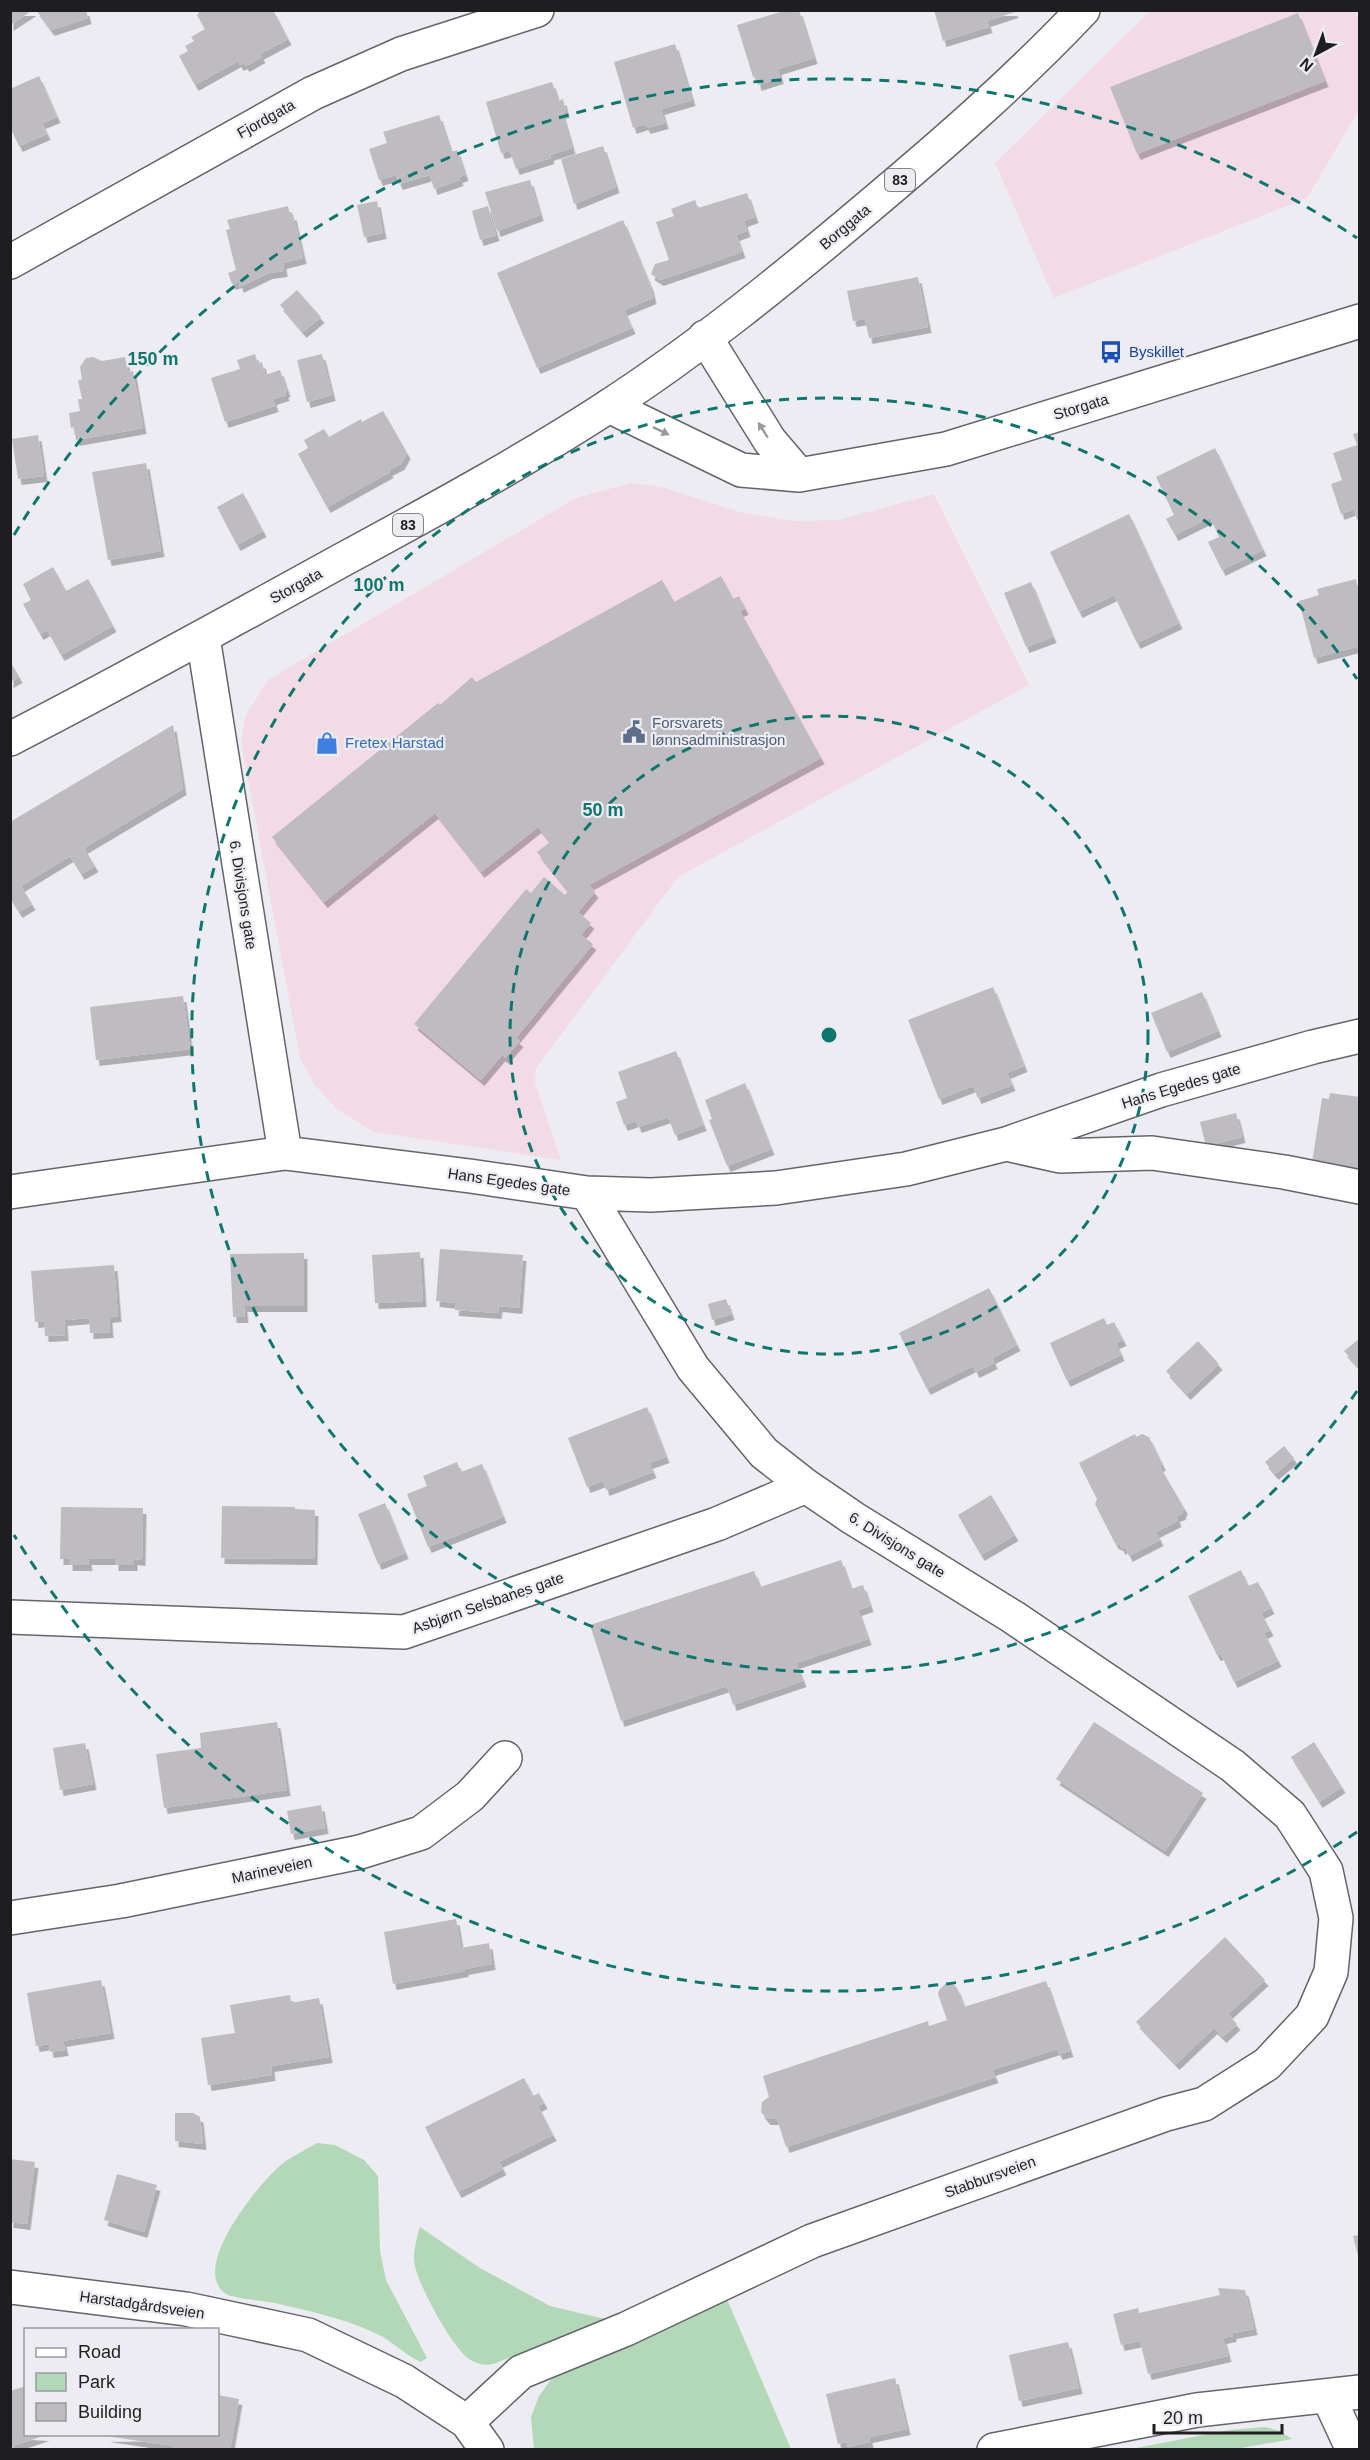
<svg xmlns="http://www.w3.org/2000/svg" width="1370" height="2460" font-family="Arial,sans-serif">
<defs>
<filter id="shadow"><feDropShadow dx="3.5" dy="6" stdDeviation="0" flood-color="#0004"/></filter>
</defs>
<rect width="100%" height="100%" fill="#ececf2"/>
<path fill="#f3dbe6" d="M1353,10L1359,18V110L1307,198L1054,298L995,163L1150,11Z
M631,483L662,487L740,512L792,521L839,520L934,494L1029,685L678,877L536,1068L535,1082L561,1160L374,1132L337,1109L314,1084L300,1058L241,741L246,715L268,680L576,498Z"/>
<path fill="#b3d8b7" d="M317,2143L335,2145L364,2160L378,2176L380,2251L386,2280L427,2358L421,2362C404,2355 392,2340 375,2333C343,2318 309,2311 275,2303C265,2301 232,2298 226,2294C188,2269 260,2182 282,2164C292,2156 306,2150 317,2143Z
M420,2227L480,2268L550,2306L605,2319L496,2363C485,2366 478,2365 469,2359C453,2349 414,2279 414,2259C414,2248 417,2237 420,2227Z
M726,2297L791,2449H534L531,2417L539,2396L553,2377L581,2359Z
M1265,2427L1280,2431L1292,2439L1236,2449H1131L1229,2430Z"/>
<path fill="#bebcc1" filter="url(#shadow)" d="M10,10H33L10,25Z
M36,10H86L88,18L51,30Z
M201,10H273L288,39L260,54L262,57L246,66L244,63L240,65L238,61L195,85L179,56L188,51L185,46L194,41L191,37L205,29L197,15Z
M787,10H799L814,58L778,69L780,78L758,85L756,76L753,77L737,25Z
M934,10H1014L1015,12L987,21L989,27L943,41Z
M1298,13L1325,81L1137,154L1110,87Z
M675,44L692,100L661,109L665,123L647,128L645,124L633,128L614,62Z
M39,76L57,117L42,123L47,134L19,146L10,127V89Z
M552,82L558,101L563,99L566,112L562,113L572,148L550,155L551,158L516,169L510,151L501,153L486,102Z
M439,115L451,152L457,150L465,175L459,177L460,180L434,189L430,175L399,184L396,175L379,180L369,149L387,143L383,132Z
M603,146L616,187L574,204L561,159Z
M530,180L540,215L497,231L485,192Z
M747,193L755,217L744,221L747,231L736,235L742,252L660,280L651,274L655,264L669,260L656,222L674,216L671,209L695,200L698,208Z
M377,201L383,233L364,237L357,205Z
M288,206L290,215L293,214L303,258L283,263L284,271L269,273L240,287L239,282L232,284L228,273L236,270L226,230L230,229L227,220Z
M488,206L496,235L480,240L472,211Z
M623,220L650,285L653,298L624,310L632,328L537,368L497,273Z
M918,277L928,327L869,338L865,319L853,321L847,291Z
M297,290L321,317L303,332L280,305Z
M255,354L258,364L262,362L265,375L280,370L287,391L285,392L286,395L273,399L275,406L225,422L211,378L240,369L237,360Z
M322,354L332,395L307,402L297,360Z
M93,357L102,361L125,357L128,372L133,371L143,428L76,440L74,427L71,428L69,413L80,411L78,399H82L78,380H82L80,367L86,358Z
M383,411L407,453L401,464L389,470L390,472L327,507L298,454L308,448L304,440L324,429L329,437L361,419L362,422Z
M1360,432V520H1357L1354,509L1341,514L1331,484L1342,480L1333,453L1357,445L1353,434Z
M38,435L44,476L18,479L12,439Z
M1215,448L1263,550L1222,570L1208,542L1219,537L1211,519L1209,518L1175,535L1166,519L1174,515L1156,477Z
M146,463L161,551L108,560L92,472Z
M243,493L263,531L237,545L217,507Z
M1129,514L1179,623L1137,643L1114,595L1079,612L1050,552Z
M53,567L66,591L88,579L113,626L61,655L47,630L40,634L23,604L31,600L23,584Z
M721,576L733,599L739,596L745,609L740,611L821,758L589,885L595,892L578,912L591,923L581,935L593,944L516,1038L520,1041L505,1058L502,1055L481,1080L414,1024L526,889L531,893L544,877L565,895L568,891L537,852L550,842L538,827L481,872L435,813L324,902L272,837L438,703L440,705L472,677L476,682L662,580L674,602Z
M1356,579L1357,585H1360V646L1314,658L1299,601L1319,595L1317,589Z
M1031,582L1053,637L1026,647L1004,593Z
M10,661L19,677L10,682Z
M173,725L183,789L84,848L95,866L81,874L70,856L21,886L32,904L19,912L10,898V822Z
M993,987L1024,1066L1007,1073L1012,1085L978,1098L973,1086L939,1099L908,1020Z
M1202,992L1218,1031L1167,1052L1151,1013Z
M183,996L190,1049L96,1060L90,1007Z
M676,1051L703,1125L675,1135L668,1117L638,1127L636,1121L624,1125L616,1102L627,1098L618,1072Z
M745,1083L771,1149L727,1166L709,1120L712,1119L705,1100Z
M1330,1093L1360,1097V1170L1312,1163L1322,1098L1329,1099Z
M1236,1113L1242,1137L1206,1146L1200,1122Z
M440,1249L523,1255L519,1308L499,1306L498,1313L455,1310L456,1303L436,1301Z
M420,1252L423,1301L375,1303L372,1255Z
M304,1253V1306H244L245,1317H233L230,1254Z
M114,1265L118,1316L109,1317L110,1332L90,1333L89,1318L64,1320L65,1335L45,1336L44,1321L35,1322L31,1271Z
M989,1288L1017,1345L992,1358L994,1363L976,1372L973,1366L927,1389L899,1333Z
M726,1299L731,1314L712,1320L708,1304Z
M1104,1318L1107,1325L1114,1322L1123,1340L1116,1343L1121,1355L1067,1381L1050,1343Z
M1360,1338V1369L1344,1351Z
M1198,1341L1219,1364L1187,1394L1166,1371Z
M647,1407L666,1457L649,1463L653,1472L606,1490L603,1481L587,1487L568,1438Z
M1135,1434L1136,1437L1142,1434L1149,1437L1162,1464L1160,1467L1184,1508L1182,1514L1176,1516L1178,1521L1156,1532L1160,1540L1129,1556L1125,1547L1122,1549L1120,1545L1115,1543L1095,1504L1097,1499L1079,1463Z
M1284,1446L1294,1458L1275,1474L1265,1462Z
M457,1462L461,1472L482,1464L503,1517L428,1547L407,1494L427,1486L423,1476Z
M991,1495L1015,1535L981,1555L958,1515Z
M385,1503L405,1553L378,1564L358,1514Z
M222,1506L295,1507V1509L315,1510L314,1559L221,1558Z
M61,1507L143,1508L142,1560L134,1559V1565H115V1559H88L89,1565H69V1559H60Z
M841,1560L851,1589L863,1585L870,1606L858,1610L868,1639L796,1663L803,1681L733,1705L727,1686L621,1721L590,1625L754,1571L760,1587Z
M1241,1570L1248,1586L1258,1582L1271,1608L1261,1613L1270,1630L1264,1633L1278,1661L1234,1682L1221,1654L1217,1655L1188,1596Z
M277,1722L287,1790L164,1808L156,1754L201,1748L200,1733Z
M1094,1722L1203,1793L1165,1851L1056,1779Z
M1314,1742L1342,1787L1319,1802L1291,1757Z
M85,1743L93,1784L60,1790L53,1748Z
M321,1805L325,1828L291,1834L287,1811Z
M456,1919L461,1948L489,1943L492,1964L465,1969V1971L393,1984L384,1932Z
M1225,1937L1265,1980L1228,2014L1237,2024L1223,2037L1214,2028L1176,2064L1136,2022Z
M101,1980L111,2033L63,2041L65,2050L50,2052L49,2044L36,2046L27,1993Z
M1046,1981L1070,2051L1059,2054L1057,2049L992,2070L995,2077L786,2147L777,2119H767L761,2112L762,2102L769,2097L763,2076L928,2021L929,2026L947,2020L938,1994L939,1990L945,1984L954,1985L957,1988L964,2007Z
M290,1995L291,2003L319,1998L329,2057L271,2066L272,2075L208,2085L201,2038L235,2033L230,2005Z
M524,2078L533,2096L539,2093L544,2103L538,2106L553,2135L499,2162L503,2169L458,2192L425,2127Z
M175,2113H193L200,2117L203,2144L175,2141Z
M10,2159L35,2162L27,2224L10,2222Z
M117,2174L157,2185L144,2232L104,2220Z
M1360,2235V2260H1359L1353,2236Z
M1218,2288L1245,2290L1254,2329L1233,2333V2336L1223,2338L1228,2356L1148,2374L1140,2341L1121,2345L1113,2314L1138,2308L1139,2313L1220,2295Z
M1068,2342L1079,2388L1019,2401L1009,2355Z
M895,2378L907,2429L869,2437L870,2442L848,2447L847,2442L838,2444L826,2394Z
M26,2386V2434L46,2435L13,2446L14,2450H10V2391Z
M218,2395L239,2399L230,2450H172L173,2446L106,2436L218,2434Z"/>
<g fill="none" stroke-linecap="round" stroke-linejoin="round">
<g stroke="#64656a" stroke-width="36">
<path id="street" d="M10,262L313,93L401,54L537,10
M203,637L285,1153
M1006,1144L1060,1156L1152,1153L1284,1172L1360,1187
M10,1192L285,1153L470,1176L587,1193L651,1195L776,1188L906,1169L1006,1144L1161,1090L1313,1047L1360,1036
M10,1617L404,1632L717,1524L806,1486
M10,1918L121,1901L360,1852L421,1833L470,1796L505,1758
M10,2287L186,2309L308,2335L404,2381L467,2422L487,2450
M1328,2396L1353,2450
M467,2422L521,2372L626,2329L812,2241L1166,2114L1204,2104L1267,2064L1312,2016L1331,1972L1336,1918L1326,1871L1290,1815L1233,1766L1013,1617L853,1518L806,1486L764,1453L693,1368L587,1193"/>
</g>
<g stroke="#64656a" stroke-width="36">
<path id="secondary" d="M705,337L770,441L799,475
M609,406L741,470L799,475L946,449L1360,321
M994,2450L1197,2410L1360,2392"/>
</g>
<g stroke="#64656a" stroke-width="36">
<path id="highway" d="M10,739C119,683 226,624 333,565C425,515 518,465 606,408C697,349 783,279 866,209C941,146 1015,82 1083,10"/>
</g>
<use href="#street" stroke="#fff" stroke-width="33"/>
<use href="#secondary" stroke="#fff" stroke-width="33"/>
<use href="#highway" stroke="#fff" stroke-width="33"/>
</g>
<defs><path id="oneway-solid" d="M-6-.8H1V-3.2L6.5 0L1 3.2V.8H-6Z" transform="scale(1.5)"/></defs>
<g fill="#9a9a9b">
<use href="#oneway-solid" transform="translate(763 430) rotate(-122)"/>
<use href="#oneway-solid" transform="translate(661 431) rotate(26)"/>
</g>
<g fill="none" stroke="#0f766e" stroke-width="3" stroke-dasharray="10 8">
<circle cx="829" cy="1035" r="319"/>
<path d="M1357 1391A637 637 0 1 1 1357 679"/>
<path d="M1357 1832A956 956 0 0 1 14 1535M14 535A956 956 0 0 1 1357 238"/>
</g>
<defs>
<g id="bus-bare" transform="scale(1.8)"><path d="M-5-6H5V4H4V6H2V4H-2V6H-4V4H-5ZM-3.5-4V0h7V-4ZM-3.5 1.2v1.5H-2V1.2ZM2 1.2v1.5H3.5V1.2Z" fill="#1a4fb4" stroke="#ececf2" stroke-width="2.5" paint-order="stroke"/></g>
<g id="civic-bare" transform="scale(1.8)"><path d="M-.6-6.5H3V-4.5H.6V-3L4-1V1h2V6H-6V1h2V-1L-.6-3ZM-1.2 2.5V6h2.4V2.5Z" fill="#5c6f8a" stroke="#ececf2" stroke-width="2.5" paint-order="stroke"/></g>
<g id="shop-bare" transform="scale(1.8)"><path d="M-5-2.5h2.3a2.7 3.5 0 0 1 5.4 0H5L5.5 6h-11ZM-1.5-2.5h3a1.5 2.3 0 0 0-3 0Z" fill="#3f7fe0" stroke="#ececf2" stroke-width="2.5" paint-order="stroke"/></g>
</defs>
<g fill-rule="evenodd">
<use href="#bus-bare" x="1111" y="352"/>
<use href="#civic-bare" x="634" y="732"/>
<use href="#shop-bare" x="327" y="743"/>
</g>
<g text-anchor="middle" stroke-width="4.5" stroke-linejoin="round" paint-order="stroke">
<g fill="#ececf2" stroke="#5c5c5f" stroke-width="1.5">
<rect x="885" y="169" width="30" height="22" rx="4.5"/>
<rect x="393" y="514" width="30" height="22" rx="4.5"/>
</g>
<g font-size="14" font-weight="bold" fill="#1e1e20">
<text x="900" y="185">83</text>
<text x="408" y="530">83</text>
</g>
<g font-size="15" fill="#1e1e20" stroke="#ececf2">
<text transform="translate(266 119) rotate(-29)" y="5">Fjordgata</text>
<text transform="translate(845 227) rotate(-40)" y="5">Borggata</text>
<text transform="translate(1081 407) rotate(-17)" y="5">Storgata</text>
<text transform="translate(296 586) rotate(-29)" y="5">Storgata</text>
<text transform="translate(243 895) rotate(81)" y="5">6. Divisjons gate</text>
<text transform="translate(1181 1086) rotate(-17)" y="5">Hans Egedes gate</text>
<text transform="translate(509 1182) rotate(8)" y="5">Hans Egedes gate</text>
<text transform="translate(897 1545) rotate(32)" y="5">6. Divisjons gate</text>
<text transform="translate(488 1603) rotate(-19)" y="5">Asbjørn Selsbanes gate</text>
<text transform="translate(272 1870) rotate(-12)" y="5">Marineveien</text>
<text transform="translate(990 2177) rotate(-20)" y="5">Stabbursveien</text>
<text transform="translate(142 2305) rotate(8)" y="5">Harstadgårdsveien</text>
</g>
<g font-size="15" fill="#164399" stroke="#ececf2" text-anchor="start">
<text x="1129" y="357">Byskillet</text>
</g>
<g font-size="15" fill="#4e5e75" stroke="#ececf2" text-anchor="start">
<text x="652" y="728">Forsvarets<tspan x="652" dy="17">lønnsadministrasjon</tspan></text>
</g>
<g font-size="15" fill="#366cbe" stroke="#ececf2" text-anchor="start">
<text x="345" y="748">Fretex Harstad</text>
</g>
</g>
<circle cx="829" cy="1035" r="9" fill="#0f766e" stroke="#ececf2" stroke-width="3"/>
<g font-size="18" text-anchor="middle" font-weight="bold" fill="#0f766e" stroke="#ececf2" stroke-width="4.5" stroke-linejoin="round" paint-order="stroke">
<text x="153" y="365">150 m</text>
<text x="379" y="591">100 m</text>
<text x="603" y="816">50 m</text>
</g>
<rect width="1370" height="2460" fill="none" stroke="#1e1e20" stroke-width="24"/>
<rect x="24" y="2328" width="195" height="108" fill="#ececf2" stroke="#9a9a9e" stroke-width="1.5"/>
<rect x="36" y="2348" width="30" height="9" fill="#ffffff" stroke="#9a9a9e" stroke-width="1.5"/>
<text x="78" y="2358" font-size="18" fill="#1e1e20">Road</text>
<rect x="36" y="2373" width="30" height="18" fill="#b3d8b7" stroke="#9a9a9e" stroke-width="1.5"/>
<text x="78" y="2388" font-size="18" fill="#1e1e20">Park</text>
<rect x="36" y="2403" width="30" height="18" fill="#bebcc1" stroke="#9a9a9e" stroke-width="1.5"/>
<text x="78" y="2418" font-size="18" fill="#1e1e20">Building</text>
<g transform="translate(1316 54) rotate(221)" stroke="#ececf2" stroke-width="4.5" paint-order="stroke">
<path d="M0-4.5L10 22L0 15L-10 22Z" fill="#1e1e20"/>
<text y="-9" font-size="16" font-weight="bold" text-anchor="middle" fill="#1e1e20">N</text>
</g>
<path d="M1154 2424v9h128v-9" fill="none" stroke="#1e1e20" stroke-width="3"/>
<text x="1163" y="2424" font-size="18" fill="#1e1e20" stroke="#ececf2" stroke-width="4.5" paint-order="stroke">20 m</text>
</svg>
